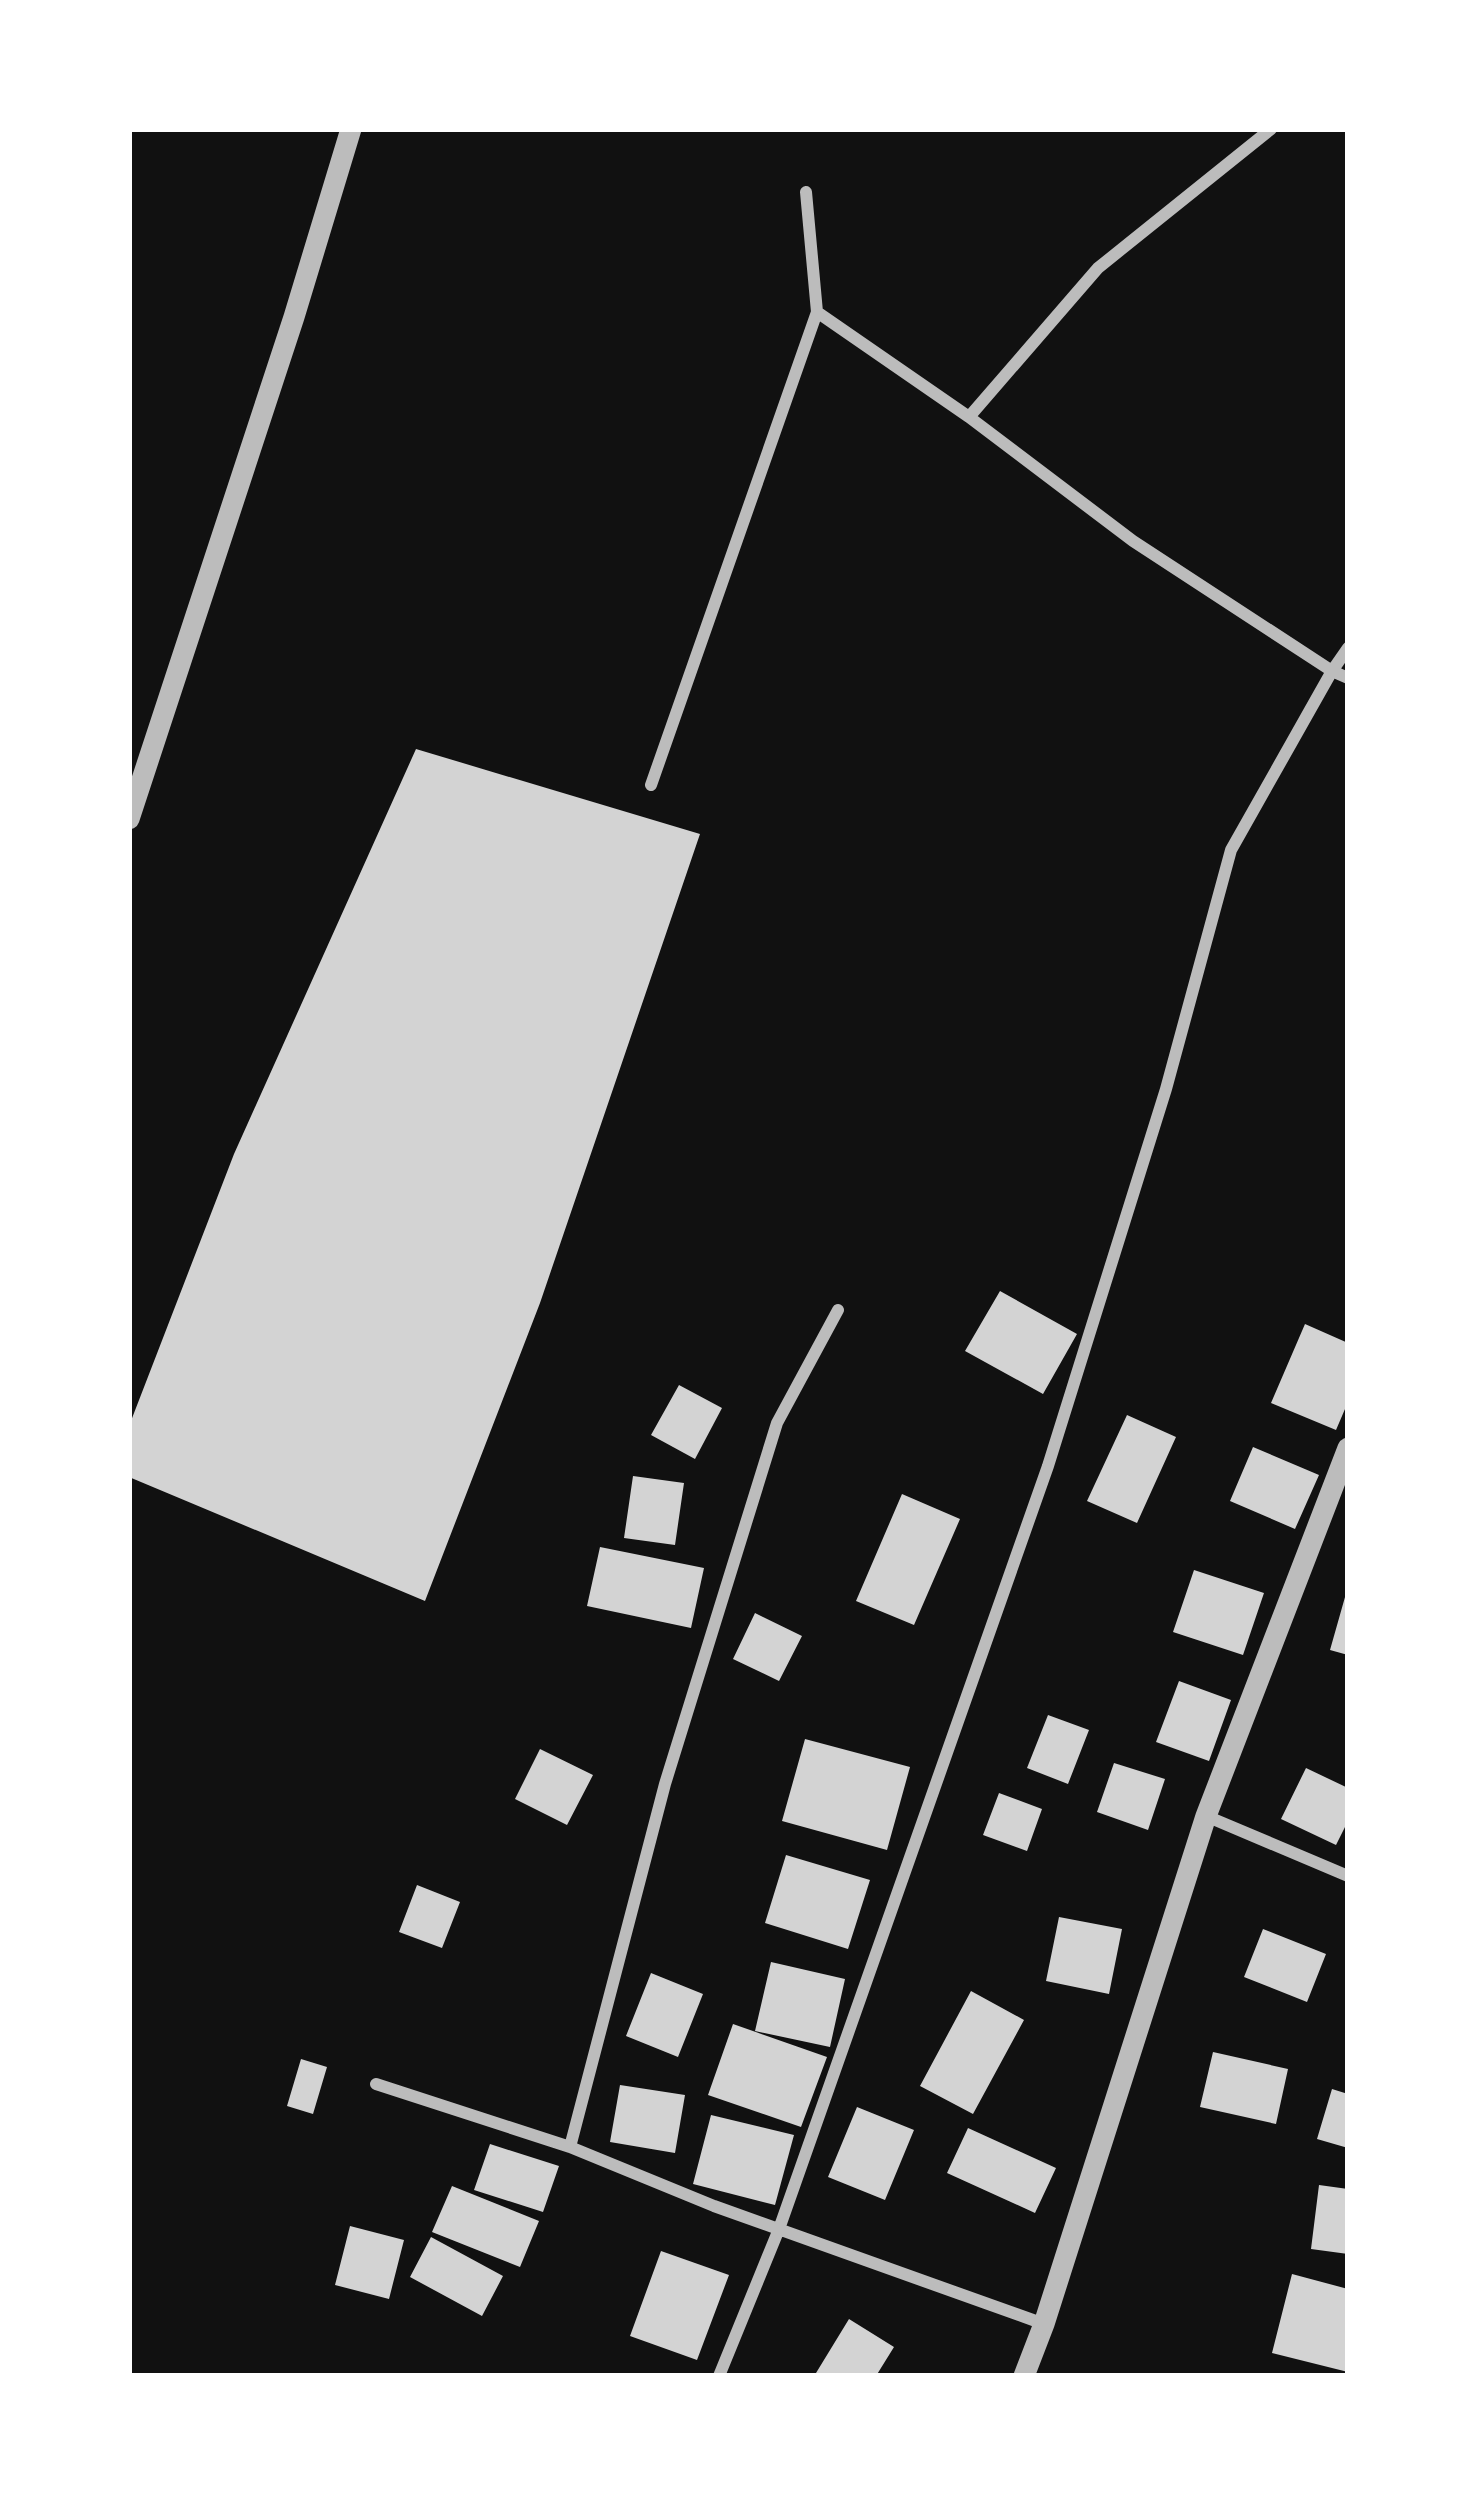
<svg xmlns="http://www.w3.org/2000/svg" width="1477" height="2505" font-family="Merriweather,serif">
<rect width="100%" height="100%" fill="#111"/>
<path fill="#d3d3d3" d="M416,749L700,834L540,1303L425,1601L129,1477V1426L234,1154Z
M1000,1291L1077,1334L1043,1394L965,1351Z
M1305,1324L1348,1343V1402L1336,1430L1271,1403Z
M679,1385L722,1408L695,1459L651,1435Z
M1127,1415L1176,1437L1137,1523L1087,1501Z
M1253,1447L1319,1475L1295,1529L1230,1501Z
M633,1476L684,1483L675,1545L624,1538Z
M902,1494L960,1519L914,1625L856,1601Z
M600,1547L704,1568L691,1628L587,1606Z
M1194,1570L1264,1593L1243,1655L1173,1632Z
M1347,1590H1348V1655L1330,1650Z
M755,1613L802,1636L779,1681L733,1659Z
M1179,1681L1231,1700L1209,1761L1156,1742Z
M1048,1715L1089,1730L1068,1784L1027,1768Z
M805,1739L910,1767L887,1850L782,1821Z
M540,1749L593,1775L567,1825L515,1799Z
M1114,1763L1165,1779L1148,1830L1097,1812Z
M1306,1768L1348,1788V1821L1336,1845L1281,1819Z
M999,1793L1042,1809L1027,1851L983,1835Z
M786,1855L870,1880L848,1949L765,1923Z
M417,1885L460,1902L442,1948L399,1932Z
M1059,1917L1122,1929L1109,1994L1046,1981Z
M1263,1929L1326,1954L1307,2002L1244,1977Z
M771,1962L845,1979L830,2047L755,2031Z
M651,1973L703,1994L678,2057L626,2036Z
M971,1991L1024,2020L973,2114L920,2086Z
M733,2024L827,2057L801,2127L708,2095Z
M1213,2052L1288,2069L1276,2124L1200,2107Z
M301,2059L327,2067L313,2114L287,2106Z
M620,2085L685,2095L675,2153L610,2142Z
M1332,2089L1348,2094V2148L1317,2139Z
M857,2107L914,2130L885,2200L828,2177Z
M711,2115L794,2135L775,2205L693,2184Z
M968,2128L1056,2168L1035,2213L947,2173Z
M490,2144L559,2166L543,2212L474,2190Z
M1319,2185L1348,2189V2254L1311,2249Z
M452,2186L539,2221L520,2267L432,2232Z
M350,2226L404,2240L389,2299L335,2285Z
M431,2237L503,2276L482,2316L410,2277Z
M661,2251L729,2275L697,2360L630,2336Z
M1292,2274L1348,2289V2372L1272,2353Z
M849,2319L894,2347L876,2376H821L816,2373Z"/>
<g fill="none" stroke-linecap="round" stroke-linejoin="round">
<path stroke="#bcbcbc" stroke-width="12" d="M817,312L969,417L1133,541L1332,671L1348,678
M969,417L1098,268L1271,129
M651,785L817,312L806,192
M838,1310L777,1423L665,1784L570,2147L714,2206L1044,2324
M1206,1816L1348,1876
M376,2084L570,2147
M719,2376L779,2229L1048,1466L1166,1089L1231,850L1332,671L1348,648"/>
<path stroke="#bcbcbc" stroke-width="21" d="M129,819L294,317L351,129
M1024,2376L1044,2324L1206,1816L1348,1448"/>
</g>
<rect width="1477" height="2505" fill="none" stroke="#ffffff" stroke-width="264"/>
</svg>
